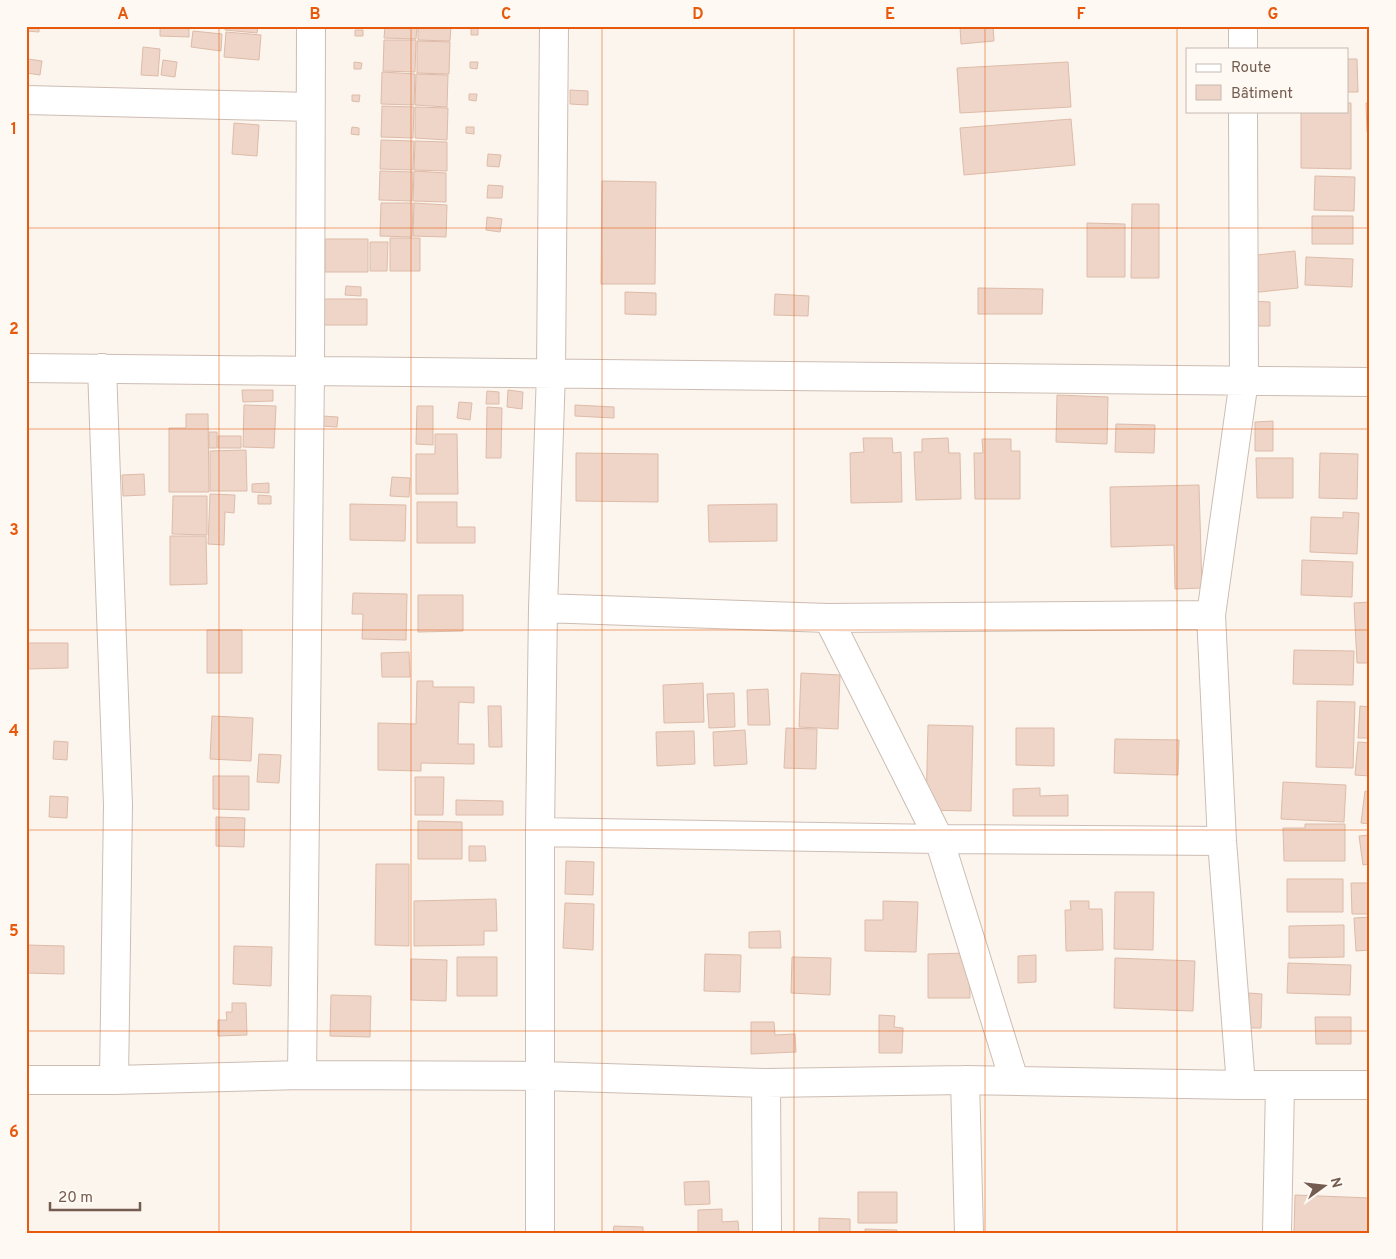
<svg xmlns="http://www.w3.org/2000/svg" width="1396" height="1259" font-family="Overpass,sans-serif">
<rect width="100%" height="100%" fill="#fbf5ed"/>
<path fill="#eed5c7" stroke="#debba9" d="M26,26H39V32L26,31Z
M160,26H189V37L160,36Z
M225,26H258L257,33L225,30Z
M385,26H417L416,39L384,38Z
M418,26H451L450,41L418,40Z
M960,26H993L994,41L961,44Z
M471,28H478V35H471Z
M355,30H363V36H355Z
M193,31L222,34L221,51L191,47Z
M226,32L261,35L259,60L224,57Z
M384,40H416L415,72L383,71Z
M417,41L450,42L449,74L417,73Z
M143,47L160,49L158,76L141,75Z
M28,59L42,61L40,75L26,73Z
M1347,59H1357L1358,92H1347Z
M163,60L177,62L175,77L161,75Z
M354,62L362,63L361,69H354Z
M470,62H478L477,69L470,68Z
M1068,62L1071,107L960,113L957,68Z
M382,72L415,74L414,105L381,104Z
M416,74L448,75L447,107L415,105Z
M570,90L588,91V105L570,104Z
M469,94H477L476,101L469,100Z
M352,95H360L359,102L352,101Z
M1370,102V132H1367L1366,103Z
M1347,103H1351V169L1301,168V111H1347Z
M382,106L414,107L413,138L381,137Z
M415,107L448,108L447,140L415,138Z
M1071,119L1075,165L964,175L960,128Z
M234,123L259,125L257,156L232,154Z
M352,127L359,128V135L351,134Z
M466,127H474V134L466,133Z
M381,140L414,141L413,170L380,169Z
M415,141L447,142V171L414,170Z
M488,154L501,155L499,167L487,166Z
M380,171L413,172L412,201L379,200Z
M414,171L446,173V202L413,201Z
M1315,176L1355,177L1354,211L1314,210Z
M602,181L656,182L655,284H601Z
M488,185L503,186L502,198H487Z
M381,203H413L412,237L380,236Z
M414,203L447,205L446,237L413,236Z
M1132,204H1159V278H1131Z
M1312,216H1353V244H1312Z
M487,217L502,219L500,232L486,230Z
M1087,223L1125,224V277H1087Z
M390,238H420V271H390Z
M325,239H368V272H325Z
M370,242H388L387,271H370Z
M1295,251L1298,288L1250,293L1247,256Z
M1306,257L1353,259L1352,287L1305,285Z
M346,286L361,287V296L345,295Z
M978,288L1043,289L1042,314H978Z
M625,292L656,293V315L625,314Z
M775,294L809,296L808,316L774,315Z
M324,299H367V325H324Z
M1250,301L1270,302V326H1250Z
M242,390H273V401L243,402Z
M508,390L523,392L522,409L507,407Z
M487,391L499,392V404H486Z
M1057,395L1108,397L1107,444L1056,442Z
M459,402L472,403L470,420L457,418Z
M244,405L276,406L274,448L243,447Z
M575,405L614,407V418L575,416Z
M417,406H433V445L416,444Z
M487,407L502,408L501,458H486Z
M186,414H208L209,492H169V428H186Z
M322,416L338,417L337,427L321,426Z
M1273,421V451H1255V422Z
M1116,424L1155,425L1154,453L1115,452Z
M209,432H217V448H209Z
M435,434H457L458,494H416V454H435Z
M218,436H241V448H218Z
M863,438H892L893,453L901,452L902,502L851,503L850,453L864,452Z
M948,438L949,453H960L961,499L916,500L914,452H922V439Z
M982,439H1011V451H1020V499H975L974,453H983Z
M246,450L247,491H210V451Z
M576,453L658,454V502L576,501Z
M1320,453L1358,454L1357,499L1319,498Z
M1256,458H1293V498H1257Z
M144,474L145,495L123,496L122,475Z
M392,477L410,478L409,497L390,496Z
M269,483V493L252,492V484Z
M1199,485L1202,588L1175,589L1174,545L1111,547L1110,487Z
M210,494L235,495L234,513L225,512L224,545L208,544Z
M258,495L271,496V504H258Z
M173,496H207V535L172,534Z
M417,502H457V527H475V543H417Z
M350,504L406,505L405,541L350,540Z
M777,504V541L709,542L708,505Z
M1343,512L1359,513L1357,554L1310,552L1311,517L1343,518Z
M170,536H206L207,584L170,585Z
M1302,560L1353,562L1352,597L1301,595Z
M353,593L407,594L406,640L362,639L363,614H352Z
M418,595H463V631L418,632Z
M1370,602V663H1357L1354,603Z
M207,630H242V673H207Z
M26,643H68V668L26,669Z
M1294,650L1354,651L1353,685L1293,684Z
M409,652L410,677H382L381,653Z
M801,673L840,675L838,729L799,727Z
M417,681H433V687H474V703L459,702L458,744H474V764L421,763V771L378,770V723L416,724Z
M703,683L704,722L664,723L663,685Z
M768,689L770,725H748L747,690Z
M734,693L735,727L709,728L707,694Z
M1317,701L1355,702L1353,768L1316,767Z
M488,706H501L502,747H489Z
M1360,706L1370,707V738H1358Z
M212,716L253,718L251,761L210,759Z
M928,725L973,726L971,811L926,810Z
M786,728L817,729L816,769L784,768Z
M1016,728H1054V766L1016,765Z
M745,730L747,764L714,766L713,732Z
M694,731L695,764L657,766L656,732Z
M1115,739L1179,740L1178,775L1114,773Z
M54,741L68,742L67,760L53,759Z
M1358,742L1370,743V776L1355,775Z
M259,754L281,755L279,783L257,782Z
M213,776H249V810L213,809Z
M415,777H444L443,815H415Z
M1283,782L1346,785L1344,822L1281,819Z
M1040,788V796L1068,795V816H1013V789Z
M1365,791L1370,792V824L1361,823Z
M50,796L68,797L67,818L49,817Z
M456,800L503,801V815H456Z
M216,817L245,818L244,847L216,846Z
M418,821L462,822V859H418Z
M1305,824H1345V861H1284L1283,828H1305Z
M1370,835V864L1363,865L1359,836Z
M469,846H485L486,861H469Z
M566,861L594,862L593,895L565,894Z
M376,864H409V946L375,945Z
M1287,879H1343V912H1287Z
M1351,883H1370V914H1352Z
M1115,892H1154L1153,950L1114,949Z
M496,899L497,931H484V945L414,946V901Z
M883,901L918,902L916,952L865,951V920H883Z
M1070,901H1089V909H1102L1103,950L1066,951L1065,910H1071Z
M565,903L594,904L593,950L563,948Z
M1370,917V950L1356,951L1354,918Z
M1344,925V957L1289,958V926Z
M780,931L781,948H749V932Z
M26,945L64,946V974L26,973Z
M234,946L272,947L271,986L233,984Z
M969,953L970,998H928V954Z
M705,954L741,955L740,992L704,991Z
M1036,955V982L1018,983V956Z
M457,957H497V996H457Z
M792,957L831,958L830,995L791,993Z
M1115,958L1195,961L1193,1011L1114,1008Z
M411,959L447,960L446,1001L411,1000Z
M1288,963L1351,965L1350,995L1287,993Z
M1249,993L1262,994L1261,1028H1248Z
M331,995L371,996L370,1037L330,1036Z
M232,1003H246L247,1035L218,1036V1020H227L226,1012H232Z
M879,1015L895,1016L894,1027L903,1028L902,1053H879Z
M1315,1017H1351V1044H1316Z
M751,1022H774L775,1035L795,1034L796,1052L751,1054Z
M709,1181L710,1204L685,1205L684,1182Z
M858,1192H897V1223H858Z
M1295,1195L1370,1198V1233H1294Z
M722,1209V1222L738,1221L739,1233H698V1210Z
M819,1218L850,1219V1233H819Z
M614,1226L643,1227V1233H613Z
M865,1229L897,1230V1233H865Z"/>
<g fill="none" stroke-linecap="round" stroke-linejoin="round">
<g stroke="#cdbdb3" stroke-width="30">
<path id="minor" d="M1243,26V49
M26,100L310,107
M26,368L1370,382
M102,368L118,805L114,1080
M543,608L828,618L1211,615
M828,618L939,839L1014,1080
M540,832L939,839L1222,841
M302,1075L310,370L311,26
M26,1080H114L302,1075L542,1076L766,1083L965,1080L1241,1085H1370
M965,1080L969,1233
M766,1083L767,1233
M1241,1085L1222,841L1211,615L1244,380L1243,111
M540,1233V832L543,608L551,372L554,26
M1277,1233L1280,1085"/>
</g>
<use href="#minor" stroke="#fff" stroke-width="28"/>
</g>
<path fill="none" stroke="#e8590c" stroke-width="1" stroke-opacity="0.55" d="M219,26V1233M411,26V1233M602,26V1233M794,26V1233M985,26V1233M1177,26V1233M26,228H1370M26,429H1370M26,630H1370M26,830H1370M26,1031H1370"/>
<rect width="1396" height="1259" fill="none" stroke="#fef9f3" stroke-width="55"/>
<rect x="1186" y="48" width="162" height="65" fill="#fef9f3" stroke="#c7bab2"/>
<rect x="1196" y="64" width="25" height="8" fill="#ffffff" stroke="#c7bab2"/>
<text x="1231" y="72" font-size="15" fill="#745c51">Route</text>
<rect x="1196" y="85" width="25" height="15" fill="#eed5c7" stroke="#c7bab2"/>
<text x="1231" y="98" font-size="15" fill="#745c51">Bâtiment</text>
<g transform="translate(1324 1186) rotate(75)" stroke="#fef9f3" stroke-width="4" paint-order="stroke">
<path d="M0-4L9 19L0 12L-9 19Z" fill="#745c51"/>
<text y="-8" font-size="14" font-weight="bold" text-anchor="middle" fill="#745c51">N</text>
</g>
<path d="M50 1202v8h90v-8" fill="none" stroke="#745c51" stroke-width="2.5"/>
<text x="58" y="1202" font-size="15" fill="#745c51" stroke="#fef9f3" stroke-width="4" paint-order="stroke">20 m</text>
<rect x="28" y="28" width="1340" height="1204" fill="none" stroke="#e8590c" stroke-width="2"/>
<g font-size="16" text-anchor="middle" font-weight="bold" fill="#e8590c">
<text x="123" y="19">A</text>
<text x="315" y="19">B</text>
<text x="506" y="19">C</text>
<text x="698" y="19">D</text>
<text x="890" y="19">E</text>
<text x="1081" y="19">F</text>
<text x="1273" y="19">G</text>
<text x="14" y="134">1</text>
<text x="14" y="334">2</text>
<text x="14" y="535">3</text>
<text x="14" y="736">4</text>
<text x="14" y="936">5</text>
<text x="14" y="1137">6</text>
</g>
</svg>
